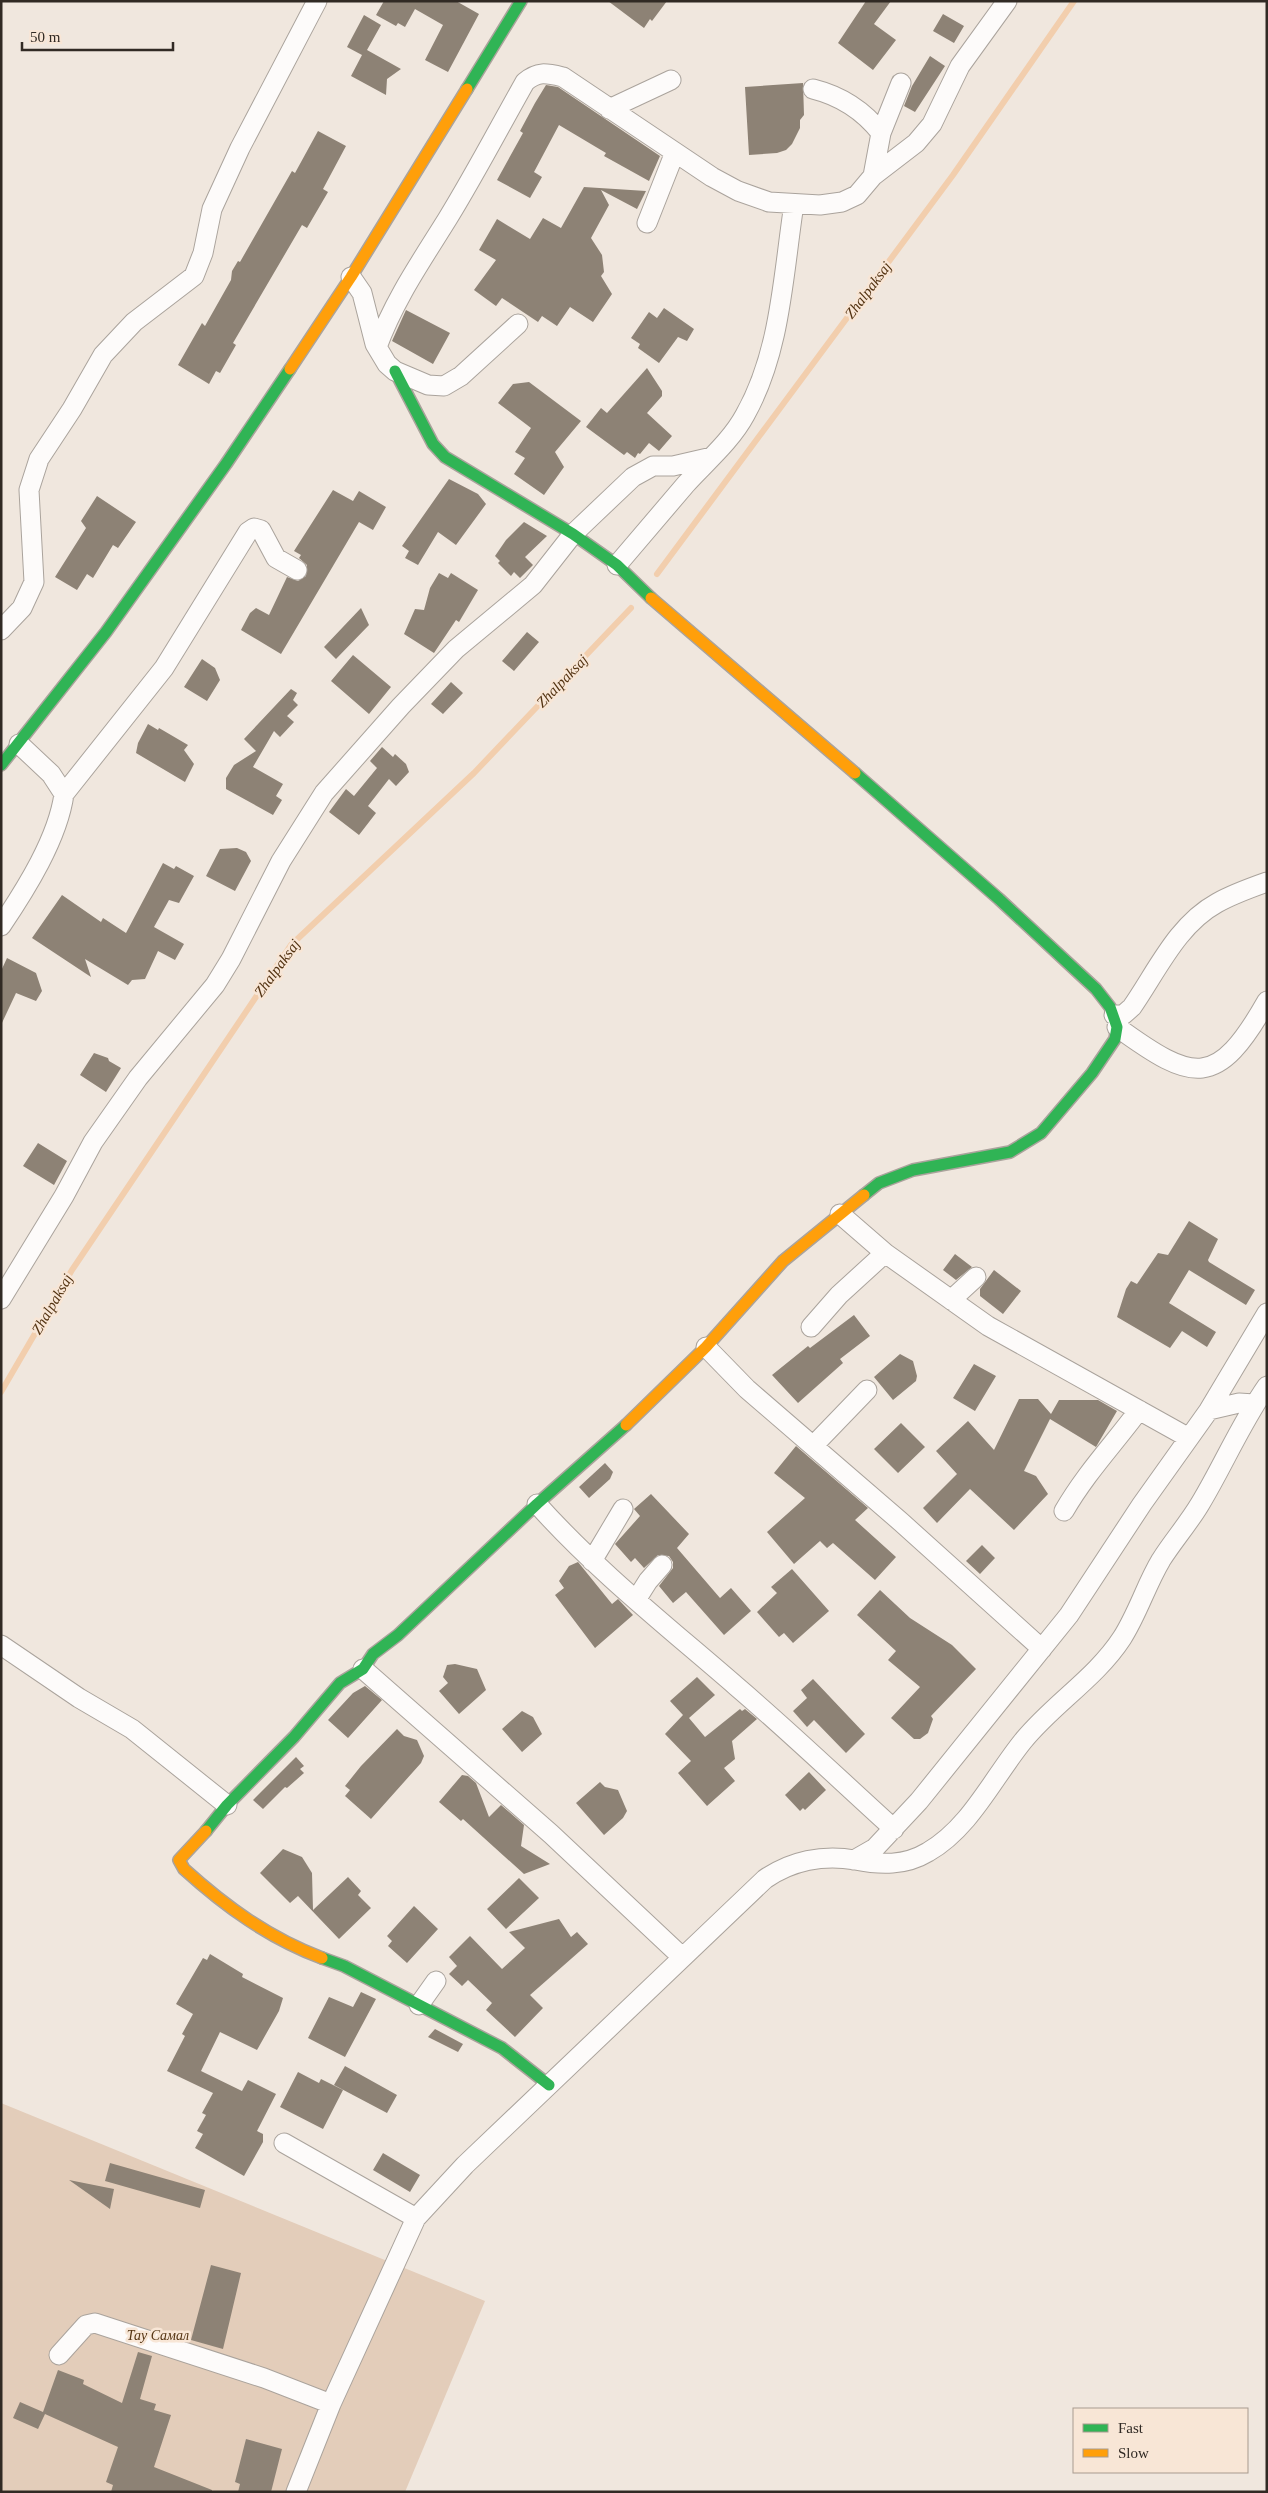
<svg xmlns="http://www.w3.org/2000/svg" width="1268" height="2493" font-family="'Times New Roman',serif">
<rect width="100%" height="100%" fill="#f0e7de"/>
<path fill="#e3cdba" d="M1,2103L485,2301L405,2492H1Z"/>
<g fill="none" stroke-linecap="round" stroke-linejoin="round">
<path stroke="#f2cead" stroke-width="6" d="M657,574L953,175L1074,1
M1,1392L72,1270L291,945L474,773L631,608"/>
</g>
<path fill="#8d8275" d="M384,1H456L479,14L448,72L425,60L443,25L415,9L405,27L398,23L396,26L376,15Z
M608,1H667L652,21L650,19L644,28Z
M866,1H891L874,24L896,40L873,70L838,43Z
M943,14L964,26L954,43L933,31Z
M364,15L381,25L367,50L401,69L387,79L386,95L351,76L362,55L347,47Z
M930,56L945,66L915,112L904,106L912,86Z
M803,83L804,115L800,120V128L792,144L786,150L777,153L749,155L745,87Z
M546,85L558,87L660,156L649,181L604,156L606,153L559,125L534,172L542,177L530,198L497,180L523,133L520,131L535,103Z
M318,131L346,146L323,189L328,192L307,228L302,225L233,343L236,345L220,373L216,371L209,384L178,365L202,323L205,326L231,280L232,271L238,261L240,262L292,171L295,173Z
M584,187L646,191L637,209L601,190L609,205L591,238L602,255L604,272L601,276L612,294L593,322L570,307L557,326L542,316L538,322L502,298L496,306L474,290L496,260L479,250L497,219L530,239L543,218L561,228Z
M664,308L694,329L687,341L678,337L659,363L638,348L640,344L631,338L649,312L657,318Z
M406,310L450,333L433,364L392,341Z
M647,368L662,391V396L647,413L672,436L659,451L649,443L640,454L638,453L635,458L627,452L624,455L586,427L601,408L607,413Z
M529,382L581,421L555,452L564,467L544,495L514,474L525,458L515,452L531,428L498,403L513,384Z
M449,479L478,494L486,504L456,545L438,532L418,565L405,558L409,551L402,546Z
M333,490L353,501L359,491L386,507L373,530L359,522L281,654L241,630L250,613L256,608L269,615L287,577L298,581L306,576L307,565L299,558L301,555L294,551Z
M97,496L136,522L118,548L113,545L93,578L87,574L77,590L55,577L86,528L81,521Z
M524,522L547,536L525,557L533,565L520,578L514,572L511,576L498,563L500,561L495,556L506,540Z
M439,573L448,578L451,573L478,590L459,622L456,620L434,653L404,634L415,609L424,610L430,588Z
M361,608L369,625L336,659L324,647Z
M527,632L539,642L514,671L502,661Z
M353,655L391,687L369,714L331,681Z
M202,659L215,668L220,680L207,701L184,687Z
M451,682L463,693L443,714L431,704Z
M291,689L297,693L293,700L298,705L287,716L294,722L280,737L274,731L253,767L283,784L276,796L282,800L273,815L226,789V778L234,765L256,751L244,739Z
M148,724L158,730L159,728L188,745L184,750L194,764L185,782L136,753L138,743Z
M382,747L393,757L395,754L406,764L409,772L396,786L389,779L368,806L376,813L359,835L329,812L346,789L354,796L377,768L370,761Z
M237,848L246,852L251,861L235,891L206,876L220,849Z
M163,863L174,869L176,866L194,876L179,903L169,900L154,927L184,944L175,960L158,951L145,979L132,980L128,985L85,959L91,977L32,938L62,895L101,922L103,918L126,933Z
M7,958L36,973L42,991L36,1001L16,993L1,1025V971Z
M94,1053L108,1058L109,1061L121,1068L106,1092L80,1075Z
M38,1143L67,1161L54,1185L23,1166Z
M1189,1221L1218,1239L1208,1260L1209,1262L1255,1290L1246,1305L1189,1270L1169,1303L1216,1332L1207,1347L1182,1331L1170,1348L1117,1317L1126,1289L1131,1281L1137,1284L1158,1253L1168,1255Z
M955,1254L972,1267L956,1280L943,1270Z
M994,1270L1021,1291L1003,1314L980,1296V1289Z
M854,1315L870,1336L840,1359L843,1363L798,1403L772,1375L808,1346L810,1348Z
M900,1354L913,1361L917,1376L916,1381L893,1400L874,1377Z
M974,1364L996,1376L975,1411L953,1398Z
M1019,1399H1038L1051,1414L1059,1400H1098L1117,1411L1096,1447L1050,1419L1024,1471L1036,1476L1048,1494L1014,1530L970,1489L937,1523L923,1508L957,1474L936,1451L968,1421L994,1450Z
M901,1423L925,1447L898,1473L874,1449Z
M796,1446L868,1508L855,1520L896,1557L875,1580L833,1543L827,1548L820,1541L794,1564L767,1532L805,1498L774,1473Z
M605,1463L613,1472L610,1479L589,1498L579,1487Z
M651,1494L689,1534L677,1548L720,1598L731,1588L751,1611L724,1635L686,1592L673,1603L659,1586L673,1568V1562L669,1556L658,1555L644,1568L635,1558L631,1562L615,1544L640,1516L634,1509Z
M982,1545L995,1558L980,1574L966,1561Z
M578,1562L612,1604L618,1599L633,1615L595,1648L555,1595L564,1588L559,1581L569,1566Z
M792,1569L829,1611L793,1643L784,1633L779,1637L757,1612L777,1593L771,1587Z
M880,1590L910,1618L952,1645L976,1669L931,1716L933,1719L928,1733L920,1739H914L891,1718L920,1687L888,1660L896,1651L857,1615Z
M455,1664L477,1669L486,1690L459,1714L439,1691L448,1683L443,1677L447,1665Z
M697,1677L715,1695L689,1718L705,1737L740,1709L742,1711L745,1709L757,1719L732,1741L735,1759L724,1768L735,1781L707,1806L678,1773L691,1761L665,1734L683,1715L670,1701Z
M813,1679L865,1734L846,1753L814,1720L807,1727L793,1711L807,1698L801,1690Z
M365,1686L382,1700L348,1738L328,1720L353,1693Z
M522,1711L533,1717L542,1734L522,1752L502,1729Z
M397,1729L404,1736L417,1740L424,1756L421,1763L371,1819L345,1796L350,1790L345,1786L361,1766Z
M296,1757L304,1766L300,1769L304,1773L287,1788L285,1787L263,1809L253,1800Z
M809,1772L826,1790L805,1810L803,1808L800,1811L785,1795Z
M462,1775L468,1776L476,1783L489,1817L501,1805L524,1825L521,1846L550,1864L524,1874L463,1819L461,1821L439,1802Z
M600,1782L605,1787L618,1790L627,1811L623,1818L604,1835L576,1803Z
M283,1849L302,1857L312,1873L313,1910L348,1877L361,1891L358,1895L371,1908L339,1939L298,1896L290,1903L260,1873Z
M519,1878L539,1898L506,1929L487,1909Z
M414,1906L438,1929L407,1963L388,1946L392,1941L387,1936Z
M559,1919L571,1937L577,1932L588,1944L530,1995L543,2008L515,2037L486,2010L492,2003L468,1980L462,1986L449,1974L457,1966L449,1957L470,1936L502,1969L525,1948L509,1932Z
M210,1954L243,1974L242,1977L283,1998L279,2011L257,2050L220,2032L201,2071L242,2091L248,2080L276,2094L257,2131L263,2134V2142L244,2176L195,2148L203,2134L197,2131L206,2115L202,2113L213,2093L167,2071L185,2036L182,2034L193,2014L176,2004L203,1958L207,1960Z
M361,1992L376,1999L345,2057L308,2038L329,1997L353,2007Z
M435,2029L463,2044L458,2052L428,2037Z
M345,2066L397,2095L387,2113L334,2085Z
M298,2072L319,2083L321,2079L343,2090L323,2129L280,2107Z
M383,2153L420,2175L410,2192L373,2170Z
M110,2163L205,2190L200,2208L105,2181Z
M69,2180L114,2189L110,2209Z
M211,2265L241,2273L223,2349L191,2340Z
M138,2352L152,2356L140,2399L156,2404L154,2410L171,2415L154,2467L212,2490V2492H111L113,2485L106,2482L118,2447L45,2414L38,2429L13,2418L20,2402L43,2412L58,2370L84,2380L83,2384L122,2403Z
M246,2439L282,2449L271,2492H238L240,2484L235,2482Z"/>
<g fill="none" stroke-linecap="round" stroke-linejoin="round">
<g stroke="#aaa39c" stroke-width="21">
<path id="street" d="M813,89C841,96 863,110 881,133
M609,109L671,80
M873,176L881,133L901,83
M647,223L675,152
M351,277L362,293L375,344L387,364L395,371L428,385L444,386L461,376L518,324
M377,347C394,300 422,260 448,218C475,174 499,128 525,82C538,71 546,73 563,77L712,177L738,191L769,202L820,205L842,202L857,195L873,176L916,143L932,124L960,66L1007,1
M617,565C640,538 663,511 686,484C706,462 731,441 745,415C781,351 783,275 794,204
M1,630L22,608L34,582L29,490L39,459L72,409L103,355L134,322L194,276L203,253L212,209L240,148L317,1
M64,794L164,668L248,532L254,528L261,530L276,558L297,570
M1,926C26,889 58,838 64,794L51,774L19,744
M1114,1015H1123L1132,1007C1157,971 1177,925 1217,903C1233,894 1250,888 1267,882
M1117,1027C1194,1083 1217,1089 1267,1001
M840,1214L885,1253L988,1326L1189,1438
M1,1299L64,1196L93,1142L138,1078L215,985L231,959L281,861L324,793L401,706L456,649L533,585L573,534L633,477L653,466H673L712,457
M951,1300L976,1277
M811,1327L839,1295L885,1253
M706,1347L747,1389L901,1522L1042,1649
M1209,1410L1239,1403L1254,1404
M813,1446L867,1390
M537,1504C597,1571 668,1627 736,1686C790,1732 841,1781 894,1829
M1064,1511C1086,1473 1113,1445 1139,1410
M592,1561L623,1509
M636,1600L648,1581L662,1565
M1,1645L79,1698L132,1729L227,1805
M363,1669L551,1834L682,1957
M854,1860L875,1848L919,1801L1069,1615L1142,1504L1209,1410L1267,1313
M419,2005L436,1981
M284,2143L416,2218
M59,2355L86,2325L95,2323L264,2378L331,2404
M296,2492L331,2404L416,2218L465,2165L765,1879C791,1861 823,1854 855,1860C880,1865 905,1866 928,1852C970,1828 993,1778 1023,1741C1053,1704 1096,1678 1122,1638C1138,1613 1146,1585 1161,1560C1173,1541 1188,1524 1200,1504C1223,1466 1241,1423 1267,1386"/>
</g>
<g stroke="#aaa39c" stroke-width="14">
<path id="fast" d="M467,89L521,1
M395,371L433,444L445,457L573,534L617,565L651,598
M1,765L106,632L226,464L290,369
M855,773L999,899L1096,989L1110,1007L1117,1027L1115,1039L1092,1073L1041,1133L1010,1152L913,1170L879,1183L864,1195
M206,1831L227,1805L294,1737L340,1683L363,1669L373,1654L398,1635L537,1504L626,1425
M322,1958L344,1966L502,2048L549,2085"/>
</g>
<g stroke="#aaa39c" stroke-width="14">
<path id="slow" d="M290,369L351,277L467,89
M651,598L855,773
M626,1425L706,1347L783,1261L864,1195
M206,1831L179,1860L184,1869C226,1907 269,1938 322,1958"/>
</g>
<use href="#street" stroke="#fdfbfa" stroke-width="19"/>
<use href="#fast" stroke="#30b455" stroke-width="11"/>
<use href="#slow" stroke="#ff9f0a" stroke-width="11"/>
</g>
<g text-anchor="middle" stroke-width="5" stroke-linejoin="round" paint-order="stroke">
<g font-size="14" font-style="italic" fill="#543413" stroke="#f8e6d6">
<text x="158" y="2340">Тау Самал</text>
</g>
<g font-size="15" font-style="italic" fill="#533312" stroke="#f8e6d6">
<text transform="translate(868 290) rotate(-53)" y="5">Zhalpaksaj</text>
<text transform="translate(562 681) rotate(-46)" y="5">Zhalpaksaj</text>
<text transform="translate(277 968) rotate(-54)" y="5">Zhalpaksaj</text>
<text transform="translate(52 1304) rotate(-60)" y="5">Zhalpaksaj</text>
</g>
</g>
<rect width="1268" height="2493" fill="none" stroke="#312a24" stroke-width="5"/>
<rect x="1073" y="2408" width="175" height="65" fill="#f8e6d6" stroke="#a89b8f"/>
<rect x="1083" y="2424" width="25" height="8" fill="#30b455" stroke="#a89b8f"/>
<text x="1118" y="2433" font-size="15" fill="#312a24">Fast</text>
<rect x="1083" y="2449" width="25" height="8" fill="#ff9f0a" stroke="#a89b8f"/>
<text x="1118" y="2458" font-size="15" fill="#312a24">Slow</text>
<path d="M22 42v8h151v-8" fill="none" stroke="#312a24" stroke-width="2.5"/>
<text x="30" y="42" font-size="15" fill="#312a24" stroke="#f8e6d6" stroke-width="4" paint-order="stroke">50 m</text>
</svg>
